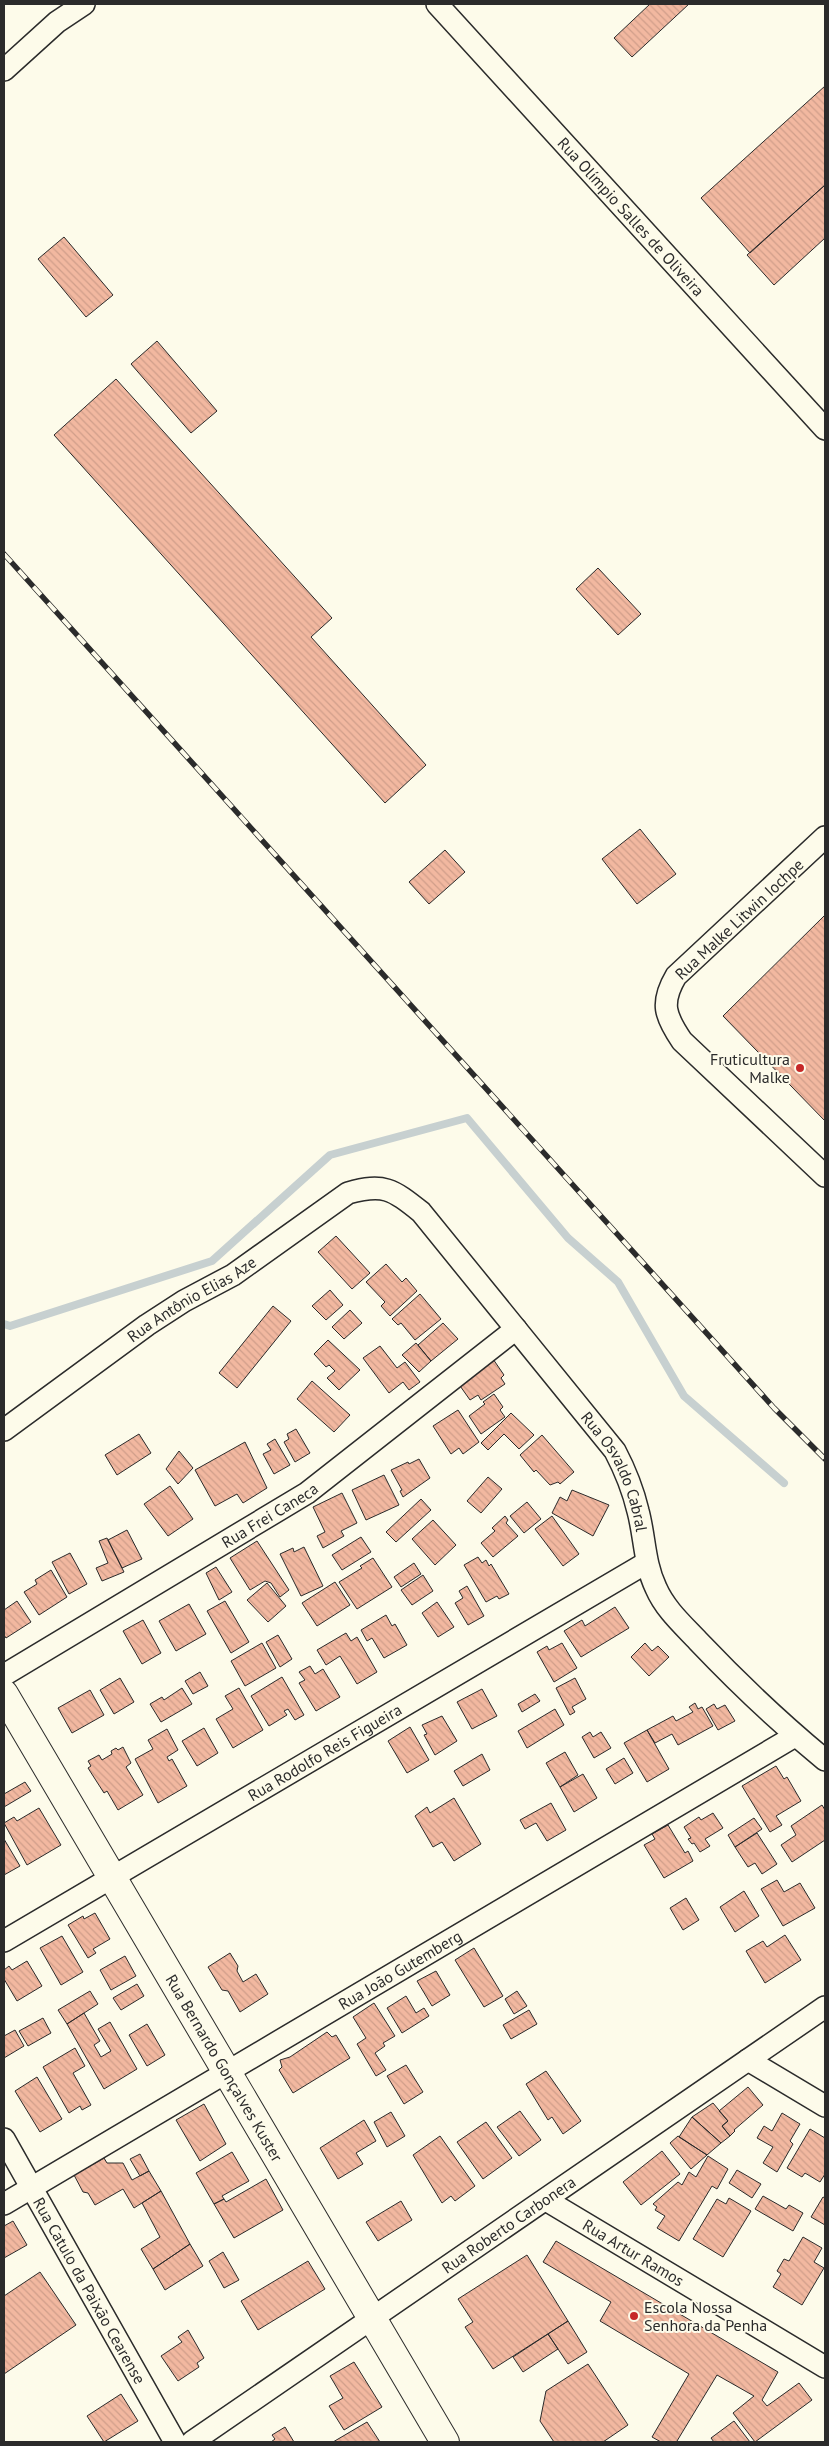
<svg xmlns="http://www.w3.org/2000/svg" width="829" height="2446" font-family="'PT Sans',sans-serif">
<defs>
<pattern id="building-back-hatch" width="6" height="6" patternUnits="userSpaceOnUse" patternTransform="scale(1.25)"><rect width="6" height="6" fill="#f2b8a0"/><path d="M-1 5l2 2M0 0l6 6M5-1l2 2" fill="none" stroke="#d09e8a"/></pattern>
</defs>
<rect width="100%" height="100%" fill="#fdfbea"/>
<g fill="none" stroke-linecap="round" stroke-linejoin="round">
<path stroke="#c7d0d0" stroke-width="8" d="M4,1324L10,1326L212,1261L330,1155L467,1118L568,1238L618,1282L684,1396L784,1483"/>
</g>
<path fill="url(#building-back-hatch)" stroke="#2b2b2b" d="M650,4H689L632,57L614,38Z
M825,86V185L750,253L701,198Z
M825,185V238L774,285L747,255Z
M64,237L113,295L86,317L38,259Z
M157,341L217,411L191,433L131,364Z
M116,379L332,618L311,637L426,765L385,803L54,435Z
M598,568L641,614L618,635L576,589Z
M640,829L676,874L637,904L602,859Z
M445,850L465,872L429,904L409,882Z
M825,915V1121L723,1016Z
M336,1236L370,1273L352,1289L318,1252Z
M386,1264L402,1282L406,1278L417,1291L390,1316L381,1306L385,1302L366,1282Z
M330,1290L343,1305L326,1320L312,1306Z
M420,1294L441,1319L415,1340L401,1323L398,1325L392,1319Z
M273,1306L291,1321L237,1388L219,1373Z
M350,1310L362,1323L344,1339L332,1327Z
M443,1323L458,1339L431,1361L418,1345Z
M328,1340L360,1370L339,1390L327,1378L335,1371L329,1365L326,1367L314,1354Z
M416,1343L431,1361L419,1372L402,1355Z
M380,1346L397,1368L405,1362L420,1382L409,1390L403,1382L389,1393L363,1358Z
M493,1359L504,1375L501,1378L505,1384L481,1400L478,1395L470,1400L458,1383Z
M312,1381L350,1415L334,1432L297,1399Z
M494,1394L503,1407L500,1410L505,1417L481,1434L469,1416L485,1404L483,1402Z
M458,1410L479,1442L463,1454L459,1448L451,1454L433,1426Z
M511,1413L534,1435L519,1449L504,1434L488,1450L481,1443Z
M296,1429L310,1453L295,1462L284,1442L289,1439L287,1434Z
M139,1434L151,1453L117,1475L105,1455Z
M542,1435L574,1472L560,1484L558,1482L550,1485L536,1470L534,1472L520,1455Z
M275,1439L290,1465L274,1474L263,1454L271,1450L267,1444Z
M245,1442L267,1488L243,1503L237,1494L215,1506L195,1470Z
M179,1451L193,1468L178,1484L166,1469Z
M419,1459L430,1478L403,1497L400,1491L402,1490L391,1470L408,1462L409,1464Z
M384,1475L399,1505L366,1520L352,1490Z
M488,1477L502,1489L481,1513L467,1501Z
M170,1486L193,1519L168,1536L144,1504Z
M572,1490L609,1505L593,1536L552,1513L560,1497L567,1501Z
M342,1493L357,1523L341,1531L344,1536L323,1548L317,1536L325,1532L313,1507Z
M421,1499L431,1510L396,1542L386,1532Z
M527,1502L541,1519L524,1533L510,1516Z
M505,1516L508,1520L506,1523L518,1536L493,1557L481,1543L495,1531L492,1528Z
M552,1516L579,1554L563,1566L535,1529Z
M433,1520L456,1545L435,1565L412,1539Z
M127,1530L142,1559L122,1568L108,1540Z
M361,1537L371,1552L342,1570L332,1555Z
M107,1538L124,1572L102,1581L96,1568L108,1563L99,1541Z
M257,1541L289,1590L280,1597L271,1583L265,1581L250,1590L230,1558Z
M304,1547L323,1586L301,1596L280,1554L293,1548L294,1552Z
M70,1553L87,1584L69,1594L52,1562Z
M478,1557L482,1563L486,1560L489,1566L491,1564L509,1594L499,1599L497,1596L486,1602L464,1565Z
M373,1558L392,1587L357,1609L339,1582L362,1568L360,1566Z
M414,1563L421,1574L401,1587L394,1577Z
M216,1567L232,1592L219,1600L206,1573Z
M51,1570L67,1597L39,1615L24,1592L37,1584L35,1580Z
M423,1575L433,1591L412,1605L401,1590Z
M335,1582L350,1605L317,1626L302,1603Z
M267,1583L286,1606L268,1622L247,1600Z
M467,1586L484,1616L468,1625L455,1603L463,1598L459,1591Z
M17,1601L31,1622L6,1638L4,1635V1610Z
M225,1601L249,1642L231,1653L207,1611Z
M437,1602L454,1627L438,1637L422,1613Z
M189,1604L206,1634L176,1651L159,1621Z
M615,1607L629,1628L581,1657L564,1631L582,1620L585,1626Z
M386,1615L392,1626L395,1624L407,1645L384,1658L372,1638L367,1641L361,1630Z
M143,1620L161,1653L142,1664L123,1631Z
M346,1633L351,1641L357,1637L377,1672L357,1684L340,1656L326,1665L317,1650Z
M278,1635L292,1659L280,1667L266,1642Z
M262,1643L276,1668L245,1686L231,1661Z
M562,1643L577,1668L554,1682L537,1652L547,1646L549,1650Z
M645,1643L652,1651L658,1646L669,1657L649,1676L631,1657Z
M310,1666L315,1674L323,1669L340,1697L316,1711L299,1683L305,1680L299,1672Z
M200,1672L208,1686L193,1694L185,1681Z
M282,1677L304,1715L295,1720L288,1709L284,1711L287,1715L269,1726L251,1696Z
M120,1678L134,1702L114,1714L100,1690Z
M575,1678L586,1699L572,1707L575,1712L570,1715L556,1688Z
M182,1688L192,1704L161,1722L150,1704L162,1697L164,1700Z
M239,1688L263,1730L233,1748L216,1719L233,1709L225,1696Z
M482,1689L497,1716L472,1729L457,1702Z
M90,1690L104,1715L72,1733L58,1708Z
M535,1694L540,1701L522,1712L518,1704Z
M695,1703L698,1709L702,1707L713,1726L678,1745L672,1734L655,1743L647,1730L673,1716L676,1721L693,1712L689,1707Z
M714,1704L717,1709L725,1705L735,1721L718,1730L706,1709Z
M555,1709L564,1725L527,1748L518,1731Z
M442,1716L457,1741L435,1755L424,1735L427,1734L422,1725Z
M410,1727L429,1760L407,1773L388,1741Z
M204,1728L218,1753L197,1766L182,1741Z
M167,1729L178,1750L167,1757L169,1761L172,1759L187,1786L158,1803L135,1759L153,1749L148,1740Z
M647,1730L669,1769L647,1782L624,1743Z
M590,1732L593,1737L601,1732L611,1748L594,1758L582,1737Z
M123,1747L131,1763L126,1767L143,1795L118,1810L107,1791L104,1793L88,1768L91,1766L88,1761L99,1755L102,1760L112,1754L111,1751L116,1748L118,1750Z
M565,1752L578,1775L560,1787L546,1763Z
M482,1754L490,1770L463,1786L454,1771Z
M624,1758L633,1773L615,1784L606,1769Z
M776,1766L784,1779L787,1777L801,1801L776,1816L782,1825L770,1832L742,1786Z
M583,1774L597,1798L574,1812L560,1787Z
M25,1782L31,1791L4,1807V1794Z
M454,1798L481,1844L454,1861L442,1842L433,1847L415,1816L427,1807L430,1813Z
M551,1803L566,1830L547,1841L536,1823L525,1829L520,1820Z
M822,1805L825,1810V1840L792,1862L781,1845L796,1835L791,1826Z
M39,1808L61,1845L27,1865L4,1823L14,1817L17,1821Z
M713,1813L723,1828L705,1839L710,1846L700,1852L694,1843L692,1844L688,1839L691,1838L684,1827L699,1817L701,1820Z
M754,1818L762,1829L735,1847L728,1835Z
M668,1825L685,1853L688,1851L693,1861L664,1878L644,1845L655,1839L652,1834Z
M757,1833L777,1864L762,1874L755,1863L748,1867L735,1847Z
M4,1839L20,1866L4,1875Z
M777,1880L784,1892L800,1883L815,1908L783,1926L761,1889Z
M744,1891L759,1916L735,1932L720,1907Z
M686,1898L699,1920L683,1930L670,1908Z
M95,1913L110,1939L93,1949L96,1953L88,1958L68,1925L83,1916L84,1919Z
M785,1935L801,1960L765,1983L746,1951L763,1941L767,1947Z
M62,1936L83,1972L61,1985L40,1948Z
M474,1948L503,1996L484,2007L455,1960Z
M230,1953L238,1966L237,1971L243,1982L256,1974L268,1994L240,2012L228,1991L222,1990L208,1967Z
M125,1956L136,1976L111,1990L100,1970Z
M27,1961L42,1986L17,2001L4,1979V1970L9,1966L12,1970Z
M436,1971L450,1995L432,2006L417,1981Z
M137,1984L144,1996L121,2010L113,1998Z
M90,1991L98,2004L67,2024L58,2010Z
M517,1991L527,2006L514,2014L505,1999Z
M406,1996L416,2013L424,2008L429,2016L402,2033L387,2008Z
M374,2003L395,2036L383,2043L385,2046L375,2053L386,2070L376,2076L357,2044L366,2038L353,2017Z
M529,2010L537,2024L511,2039L503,2025Z
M84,2013L100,2041L94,2045L101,2057L111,2051L98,2029L110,2022L137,2069L104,2089L67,2024Z
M43,2018L51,2033L28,2046L19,2031Z
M147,2024L165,2055L147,2066L129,2035Z
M15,2030L24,2046L4,2058V2036Z
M327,2032L332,2037L336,2035L350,2058L293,2093L279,2070L282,2067L280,2060L290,2057Z
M75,2048L85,2066L73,2073L91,2105L82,2110L80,2106L69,2113L43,2067Z
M406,2065L423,2092L404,2104L387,2076Z
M546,2071L581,2121L563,2134L552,2117L548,2120L526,2084Z
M37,2077L62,2119L40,2132L15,2091Z
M748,2087L763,2105L734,2130L735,2131L730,2136L722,2126L728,2121L719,2111Z
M713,2103L728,2121L722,2126L730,2136L721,2143L692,2117Z
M204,2104L226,2144L200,2161L176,2120Z
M520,2111L541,2140L519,2156L497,2127Z
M391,2112L405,2136L387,2147L374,2122Z
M782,2113L800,2124L790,2141L793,2144L777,2172L763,2163L773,2147L757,2138L764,2126L772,2131Z
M692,2117L721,2143L707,2155L679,2137Z
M364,2120L376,2141L356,2153L363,2164L338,2179L320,2148Z
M486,2122L512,2158L483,2179L457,2142Z
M810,2129L825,2138V2174L820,2182L805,2173L802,2177L787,2168Z
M440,2136L475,2186L455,2201L451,2196L442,2203L413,2155Z
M678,2136L707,2155L691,2169L670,2143Z
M662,2151L680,2174L641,2205L623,2182Z
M232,2152L249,2181L222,2196L224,2199L214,2204L196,2173Z
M140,2154L149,2171L140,2176L130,2159Z
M708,2156L728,2169L717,2189L712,2186L679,2241L657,2228L665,2216L655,2210L657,2207L653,2204L678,2182L682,2185L689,2172L696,2177Z
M104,2158L107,2163H123L132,2180L149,2171L161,2191L134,2208L123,2189L95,2205L88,2193L83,2192L74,2175Z
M737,2170L761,2184L752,2198L729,2183Z
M266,2179L283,2210L234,2238L214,2204L224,2199L226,2202Z
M161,2191L190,2244L153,2269L141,2249L160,2237L142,2203Z
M763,2196L786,2209L789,2205L803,2213L793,2231L755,2209Z
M823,2197L825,2198V2225L811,2217Z
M729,2198L751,2211L723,2257L693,2239L717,2199L726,2204Z
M401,2201L412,2220L378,2241L366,2222Z
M13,2221L27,2245L4,2258V2226Z
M803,2237L822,2248L814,2262L824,2268L802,2305L773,2287L781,2274L777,2271L784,2259L789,2261Z
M556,2241L778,2372L762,2400L767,2406L799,2383L812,2400L755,2442L733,2413L754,2396L717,2375L677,2441L679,2442H661L652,2437L689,2374L600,2321L611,2302L543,2262Z
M190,2244L203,2266L165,2290L153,2269Z
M223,2252L239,2280L224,2288L209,2261Z
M527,2255L568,2321L493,2369L465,2327L473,2322L458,2299Z
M308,2261L325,2289L258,2330L241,2301Z
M40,2272L76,2325L4,2374V2296Z
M568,2321L587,2352L568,2364L548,2334Z
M188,2330L204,2358L197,2363L199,2367L178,2381L161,2356L182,2342L178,2337Z
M548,2334L558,2349L523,2372L513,2357Z
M354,2362L382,2407L344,2430L329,2406L343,2398L330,2376Z
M588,2364L628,2425L603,2442H554L540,2421L546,2391Z
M121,2394L138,2421L104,2442L87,2416Z
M734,2421L750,2442H714L711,2438Z
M367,2422L380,2442H333Z
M285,2427L294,2442H271L275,2439L272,2435Z"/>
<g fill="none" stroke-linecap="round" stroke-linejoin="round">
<g stroke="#2b2b2b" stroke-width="24">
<g id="minor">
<path id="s1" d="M437,4L825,429"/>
<path d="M4,70L57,22L84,4"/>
<path d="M825,837L676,976C660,1003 665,1016 682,1041L825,1176"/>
<path id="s2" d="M4,1430L147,1325L184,1301L233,1275L348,1193C384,1183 392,1189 421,1212L615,1451C625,1470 633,1490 638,1511C645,1537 644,1563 656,1588C665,1609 683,1625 698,1641C738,1683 780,1723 825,1760"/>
<path id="s3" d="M4,1675L307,1493L516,1329"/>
<path id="s4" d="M4,1941L646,1563"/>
<path d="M748,2060L825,2106"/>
<path id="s5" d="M4,2139L175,2442"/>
<path id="s6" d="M546,2200L825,2367"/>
<path id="s7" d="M4,2204L795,1736"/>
<path id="s8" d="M192,2442L825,2007"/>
</g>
</g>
<g stroke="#2b2b2b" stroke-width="30">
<g id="tertiary">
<path id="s9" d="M4,1694L445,2442"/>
</g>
</g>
<use href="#minor" stroke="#fdfbea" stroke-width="21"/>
<use href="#tertiary" stroke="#fdfbea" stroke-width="28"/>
<g stroke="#2b2b2b" stroke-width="5.5">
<path id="rail" d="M4,554L774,1408L825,1459"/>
</g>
<use href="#rail" stroke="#fdfbea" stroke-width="4" stroke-dasharray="11" stroke-linecap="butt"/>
</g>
<g fill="#c62828" stroke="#fdfbea" stroke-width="2">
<circle cx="800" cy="1068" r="5"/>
<circle cx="634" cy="2316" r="5"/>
</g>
<g text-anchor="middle" stroke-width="4" stroke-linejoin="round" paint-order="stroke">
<g font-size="16" fill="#2b2b2b" stroke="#fdfbea">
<text dy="6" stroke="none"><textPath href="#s1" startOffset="288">Rua Olímpio Salles de Oliveira</textPath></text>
<text transform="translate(739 919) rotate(-43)" y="6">Rua Malke Litwin Iochpe</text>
<text dy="6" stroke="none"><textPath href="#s2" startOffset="229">Rua Antônio Elias Aze</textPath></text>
<text dy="6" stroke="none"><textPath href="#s2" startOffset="825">Rua Osvaldo Cabral</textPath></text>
<text dy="6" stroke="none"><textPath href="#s3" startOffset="310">Rua Frei Caneca</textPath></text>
<text dy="6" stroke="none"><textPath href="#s4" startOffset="372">Rua Rodolfo Reis Figueira</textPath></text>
<text dy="6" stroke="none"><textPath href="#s7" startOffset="460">Rua João Gutemberg</textPath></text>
<text dy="6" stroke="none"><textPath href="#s9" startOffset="434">Rua Bernardo Gonçalves Kuster</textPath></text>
<text dy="6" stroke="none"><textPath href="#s8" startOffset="384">Rua Roberto Carbonera</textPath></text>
<text dy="6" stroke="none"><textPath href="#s6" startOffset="102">Rua Artur Ramos</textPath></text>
<text dy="6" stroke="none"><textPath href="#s5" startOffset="174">Rua Catulo da Paixão Cearense</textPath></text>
</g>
<g font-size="16" fill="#2b2b2b" stroke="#fdfbea" text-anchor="end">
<text x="790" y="1065">Fruticultura<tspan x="790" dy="18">Malke</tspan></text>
<text x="644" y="2313" text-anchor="start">Escola Nossa<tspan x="644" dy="18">Senhora da Penha</tspan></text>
</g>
</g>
<rect width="829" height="2446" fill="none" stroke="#2b2b2b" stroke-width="10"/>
</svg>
